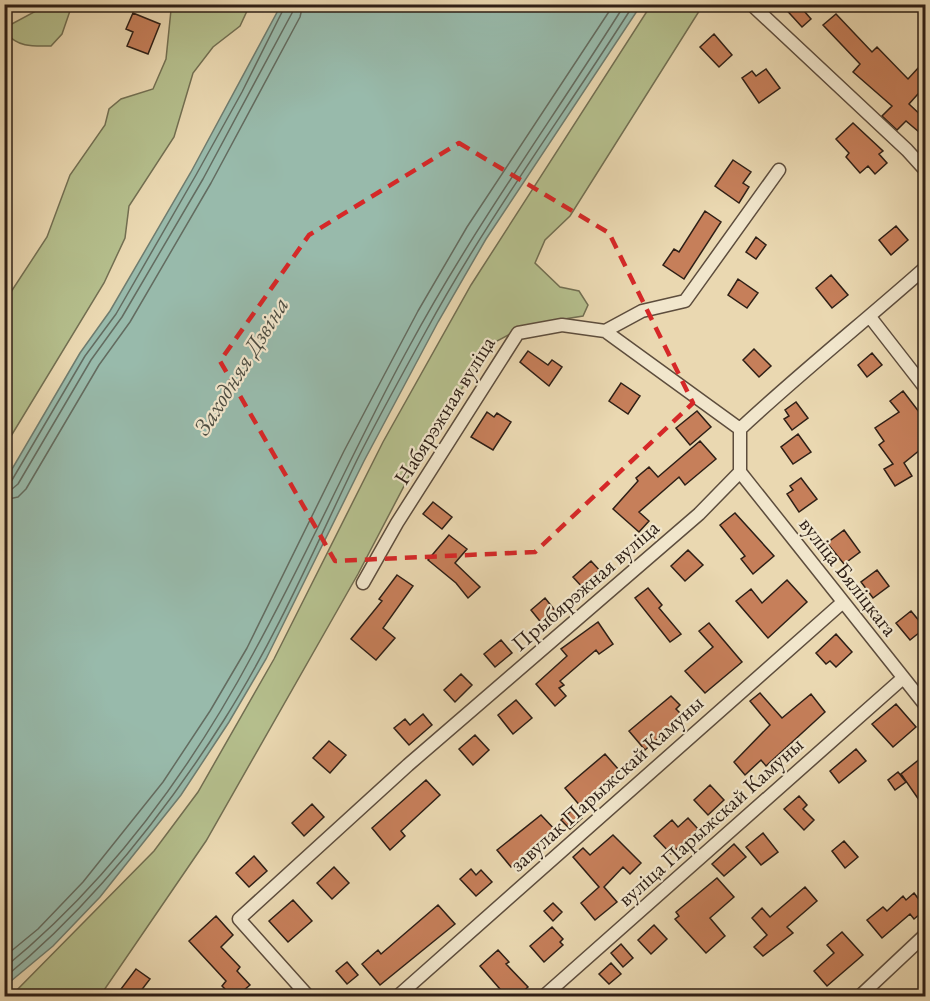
<svg xmlns="http://www.w3.org/2000/svg" width="930" height="1001" font-family="'EB Garamond',serif">
<rect width="100%" height="100%" fill="#ead8b1"/>
<filter id="stains"><feTurbulence type="fractalNoise" baseFrequency=".00333" numOctaves="4"/><feColorMatrix values="0 0 0 0 .2 0 0 0 0 .09 0 0 0 0 .02 0 0 0 .5 -.17"/></filter>
<radialGradient id="worn" r=".72"><stop offset=".6" stop-color="#630" stop-opacity="0"/><stop offset="1" stop-color="#630" stop-opacity=".3"/></radialGradient>
<path fill="#b5bf8d" stroke="#726f52" stroke-width="1.5" d="M175,4L244,5L247,11L240,26L213,47L193,73L174,137L129,206L125,238L104,283L5,446V301L47,237L70,175L105,125L109,109L121,99L153,89L166,59L171,10Z
M42,5H72L62,34L51,46C35,46 19,48 7,34L8,26L38,10Z
M651,5H703L570,216L545,240L535,263L560,287L579,291L588,305L583,316L527,325L495,342L436,425L358,574L206,841L100,996H11L154,851L198,792L274,659L383,442L471,285Z"/>
<path fill="#98baab" stroke="#6e7c6f" stroke-width="1.5" d="M281,5H641L486,239L438,322L364,461L266,659L229,722L181,795L100,897L53,946L5,986V481L80,353L110,311L191,172Z"/>
<g fill="none" stroke-linecap="round" stroke-linejoin="round">
<path stroke="#636c60" stroke-width="1.5" d="M4,483L12,480L85,356L116,314L196,175L242,92L286,4
M4,491L12,489L18,484L91,360L122,317L203,179L292,13L294,4
M4,500L18,497L26,489L99,365L130,322L211,183L300,17L303,4
M4,957L38,929L83,882L163,782L210,711L247,648L344,451L418,311L467,227L614,4
M4,968C108,883 191,770 254,652C309,552 354,447 409,347C473,228 553,119 625,4
M4,978C92,906 163,816 224,720C276,638 315,547 357,460C379,416 403,373 426,331C488,217 565,113 634,4"/>
</g>
<path fill="#c67f5a" stroke="#2e1f16" stroke-width="1.5" d="M781,4H798L811,19L802,27Z
M133,13L160,24L148,54L127,46L133,32L126,29Z
M836,14L872,52L877,47L908,79L919,67L926,73V85L909,104L926,120V138L906,121L897,130L882,116L892,106L853,72L860,64L823,25Z
M714,34L732,55L719,67L700,47Z
M766,69L780,88L759,103L742,78L752,71L756,76Z
M853,123L883,151L879,154L887,163L875,174L868,166L860,173L846,157L849,153L836,139Z
M733,160L751,172L743,183L749,187L739,203L715,186Z
M705,211L721,222L684,279L663,265L674,249L679,252Z
M896,226L908,240L891,255L879,240Z
M756,237L766,245L756,259L746,252Z
M831,275L848,295L832,308L816,288Z
M738,279L758,293L747,308L728,295Z
M754,349L771,366L759,377L743,360Z
M528,351L548,365L552,360L562,367L549,386L520,362Z
M872,353L882,365L867,377L858,365Z
M621,383L640,396L628,414L609,401Z
M903,391L926,421V445L904,463L912,476L895,486L884,469L893,464L879,445L884,441L875,428L899,412L890,401Z
M796,402L808,418L792,430L784,419L789,416L785,410Z
M697,411L711,427L690,445L676,428Z
M487,412L494,417L497,413L511,422L493,450L471,437Z
M798,434L811,452L793,464L781,447Z
M700,441L716,459L685,485L679,477L639,512L649,521L639,532L613,509L638,481L636,478L649,467L658,477Z
M801,478L817,499L799,512L787,494L793,490L790,486Z
M433,502L452,517L442,529L423,514Z
M735,513L774,556L753,574L741,559L745,556L720,525Z
M844,530L860,552L844,564L827,543Z
M449,535L467,549L455,563L480,587L468,598L456,583L428,560Z
M688,550L703,565L685,581L671,566Z
M591,561L602,573L584,589L573,577Z
M877,570L889,586L873,598L861,582Z
M397,575L413,586L383,628L395,638L376,660L351,639L382,601L379,599Z
M787,580L807,602L768,638L736,601L751,589L762,603Z
M648,588L662,605L659,608L681,634L670,642L635,598Z
M545,598L557,613L543,625L531,610Z
M911,611L925,628L910,640L896,623Z
M598,622L613,644L599,654L596,650L560,681L564,685L559,688L566,696L555,706L536,684L567,656L561,649Z
M709,623L742,662L705,693L685,671L713,647L699,631Z
M836,634L852,652L836,667L830,661L826,664L816,653Z
M501,640L512,653L495,667L484,654Z
M461,674L472,685L455,702L444,690Z
M760,693L782,718L811,694L825,712L766,766L761,760L745,775L734,762L770,725L750,701Z
M671,696L680,705L676,709L683,716L645,750L629,731Z
M516,700L532,718L513,734L498,715Z
M896,704L916,727L893,747L872,724Z
M423,714L432,725L409,745L394,728L405,719L410,725Z
M475,735L489,750L473,765L459,749Z
M329,741L346,755L330,773L313,758Z
M856,749L866,761L839,783L830,771Z
M605,754L619,770L593,794L596,797L582,808L565,788Z
M926,754V810L901,774Z
M898,772L906,782L895,790L888,780Z
M426,780L440,795L401,831L405,836L390,850L372,828Z
M710,785L724,800L708,815L694,800Z
M799,796L807,805L803,809L814,820L804,830L784,809Z
M312,804L324,817L304,836L292,823Z
M573,809L582,818L570,829L561,820Z
M541,815L558,833L544,846L541,842L511,867L497,850Z
M688,818L698,829L671,854L654,836L672,820L678,827Z
M763,833L778,852L761,865L746,847Z
M613,835L641,863L630,874L623,867L604,887L617,902L595,920L581,903L599,887L573,857L583,848L590,855Z
M844,841L858,857L845,868L832,851Z
M734,844L746,857L724,876L712,864Z
M254,856L267,871L249,887L236,873Z
M334,867L349,883L332,899L317,883Z
M471,869L476,875L481,870L492,882L476,896L460,879Z
M717,878L734,897L710,918L725,936L706,953L675,919L679,916L676,912Z
M805,887L817,901L787,927L793,933L763,956L754,947L767,935L752,918L762,908L770,917Z
M914,893L926,909L914,919L910,914L882,938L867,920L883,907L887,911L903,896L906,900Z
M293,900L312,921L288,942L269,921Z
M553,903L562,912L553,921L544,911Z
M438,905L455,924L380,985L362,964L378,950L381,954Z
M216,916L233,935L221,947L240,967L237,971L250,985L237,996H232L222,986L226,981L189,941Z
M654,925L667,939L651,954L638,940Z
M552,927L563,939L560,942L563,945L544,962L530,946Z
M842,932L863,955L827,986L814,971L834,953L827,945Z
M621,944L633,958L623,967L611,953Z
M498,950L509,962L506,964L528,987L518,996H506L480,966Z
M347,962L358,975L347,984L336,971Z
M611,963L621,974L609,984L599,974Z
M136,969L150,979L137,996H131L121,989Z"/>
<g fill="none" stroke-linecap="round" stroke-linejoin="round">
<g stroke="#5d4d3d" stroke-width="15">
<path id="minor" d="M751,4L907,150L926,171
M870,317L926,389
M605,331L740,429
M740,472L926,706
M363,583L397,523L518,333L562,325L605,331L642,311L685,301L779,170
M308,996L239,919L408,765L699,514L740,472V429C800,373 864,322 926,267
M398,996L843,602
M544,996L903,678
M860,996L926,934"/>
</g>
<use href="#minor" stroke="#f1e6cc" stroke-width="12"/>
<path stroke="#2e1f16" stroke-width="4.5" stroke-dasharray="10 10" stroke-linecap="butt" d="M4,17L18,4"/>
</g>
<path fill="none" stroke="#d62828" stroke-width="4.5" stroke-dasharray="12 8" stroke-linejoin="round" d="M459,143L609,233L693,403L535,552L335,561L220,361L309,235Z"/>
<g text-anchor="middle" stroke-width="4.5" stroke-linejoin="round" paint-order="stroke">
<g font-size="22" fill="#2e1f16" stroke="#f1e6cc">
<text transform="translate(444 410) rotate(-58)" y="8">Набярэжная вуліца</text>
<text transform="translate(849 576) rotate(52)" y="8">вуліца Бяліцкага</text>
<text transform="translate(585 585) rotate(-41)" y="8">Прыбярэжная вуліца</text>
<text transform="translate(606 783) rotate(-42)" y="8">завулак Парыжскай Камуны</text>
<text transform="translate(710 821) rotate(-42)" y="8">вуліца Парыжскай Камуны</text>
</g>
<g font-size="24" font-style="italic" fill="#4e4e43" stroke="#f1e6cc">
<text transform="translate(241 366) rotate(-58)" y="8">Заходняя Дзвіна</text>
</g>
</g>
<rect width="930" height="1001" fill="none" stroke="#ead8b1" stroke-width="24"/>
<rect x="6" y="6" width="918" height="989" fill="none" stroke="#2e1f16" stroke-width="3"/>
<rect x="12" y="12" width="906" height="977" fill="none" stroke="#2e1f16" stroke-width="1.5"/>
<rect width="100%" height="100%" filter="url(#stains)"/>
<rect width="100%" height="100%" fill="url(#worn)"/>
</svg>
